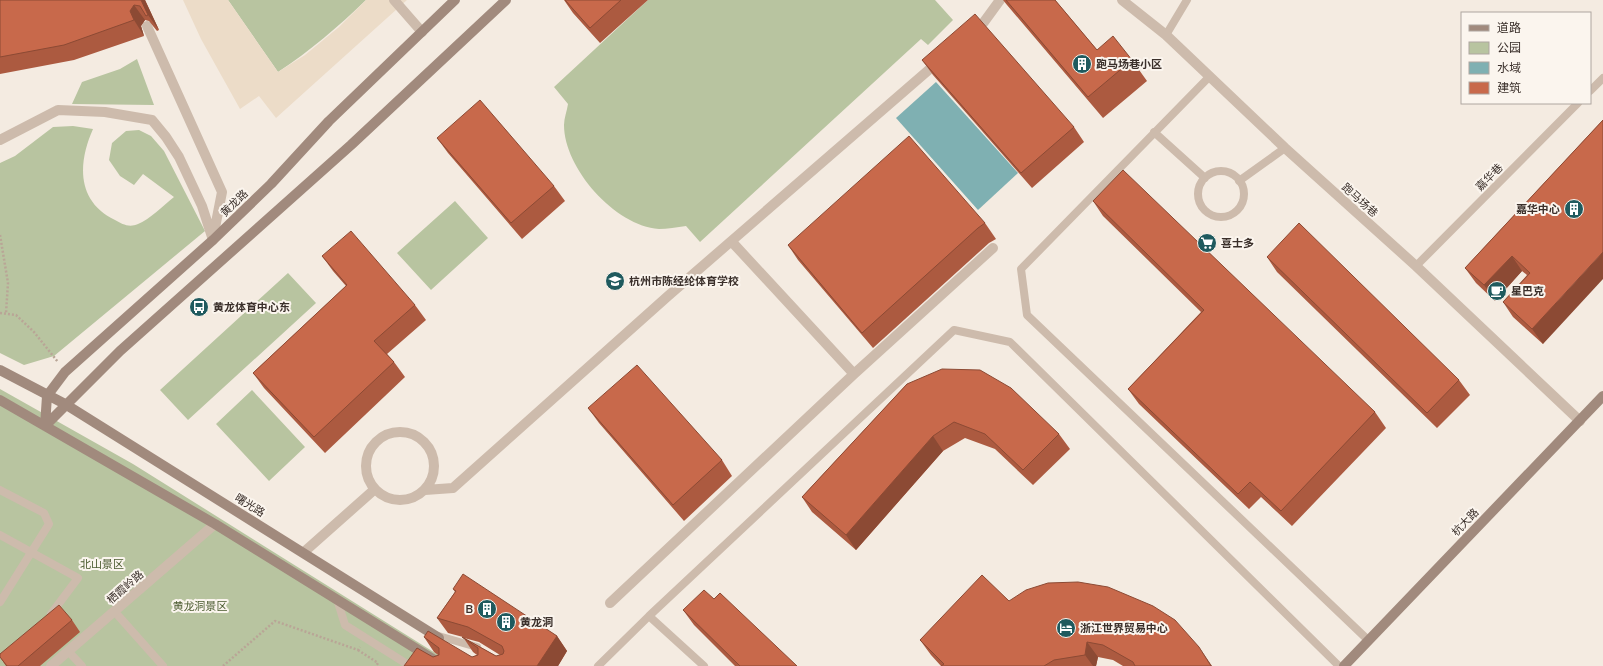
<svg xmlns="http://www.w3.org/2000/svg" width="1603" height="666" font-family="Mulish,'Noto Sans SC',sans-serif">
<rect width="100%" height="100%" fill="#f4ebe1"/>
<path fill="#b8c4a0" d="M228,0H366C338,27 310,51 278,72Z
M648,0H935L953,20L928,45L921,39L700,242L686,226C677,227 667,229 659,229C615,226 564,168 564,125C564,118 567,111 568,104L554,87Z
M137,59L154,105L72,104L82,82L120,69Z
M73,126L93,129C78,163 76,201 115,220C122,224 129,228 138,224C149,220 164,205 174,197L143,174L134,185L120,176L109,160L112,143L126,131L139,130L151,136L164,151L205,231L54,356L24,365L0,353V163L15,156L53,127Z
M455,201L488,238L431,290L397,253Z
M288,273L316,303L188,420L160,390Z
M0,389L133,464L456,666H0Z
M252,390L305,447L269,481L216,424Z"/>
<path fill="#ecdcc8" d="M183,0H228L278,72L305,55L339,27L366,0H407L276,118L259,96L240,109L201,39Z"/>
<path fill="#7fb0b2" d="M936,82L1018,173L978,210L896,118Z"/>
<g fill="none" stroke-linecap="round" stroke-linejoin="round">
<path stroke="#b9a596" stroke-width="2.5" stroke-dasharray="2 2" stroke-linecap="butt" d="M0,235L8,283L6,313
M0,313L16,315L34,332L58,362
M358,650L378,663L376,666
M223,666L275,621L358,650L360,647"/>
<path stroke="#cdbbac" stroke-width="8" d="M1166,35L1187,0
M1210,76L1021,269L1027,315L1368,640
M1590,91L1603,78
M1154,132L1205,178
M1198 194a23 23 0 1 1 46 0a23 23 0 1 1-46 0Z
M1239,181L1285,148
M1416,266L1578,103
M0,490L44,513L49,524L0,602
M0,535L78,578L51,614
M337,599L345,625L410,666
M115,612L163,666
M435,635L477,647
M68,651L82,666
M598,666L649,616
M704,666L649,616L954,330L1010,342L1339,666"/>
<path stroke="#cdbbac" stroke-width="10" d="M394,0L422,32"/>
<path stroke="#cdbbac" stroke-width="10" d="M147,26L222,192L213,238
M973,32L984,22L1000,0
M0,140L58,110L105,112L152,120L166,137L179,157L202,206L213,240
M732,242L854,374
M366 466a34 34 0 1 1 68 0a34 34 0 1 1-68 0Z
M425,490L453,488L668,296L939,61
M304,552L375,489
M610,603L854,374L993,248
M51,666L215,524"/>
<path stroke="#cdbbac" stroke-width="10" d="M1122,0L1166,35L1285,148L1416,266L1580,421"/>
<path stroke="#a18a7d" stroke-width="10" d="M0,370L65,404L439,638
M0,400L215,524L444,666
M45,426L120,351L351,145L506,0
M45,426L47,396L65,372L213,240L271,184L329,121L455,0
M1344,666L1603,396"/>
</g>
<path fill="#ac5a40" fill-rule="evenodd" d="M0,0H145L159,30L157,31L149,21L145,20L141,26L144,36L74,60L0,74Z
M564,0H648L600,43L573,13Z
M1003,0H1055L1097,50L1132,60L1147,81L1103,118L1007,5Z
M922,60L1074,127L1084,142L1032,188L933,75Z
M1603,120L1543,344L1513,317L1503,302L1527,275L1522,271L1495,301L1476,283L1465,268Z
M437,138L554,186L565,201L522,239L448,153Z
M1093,201L1375,412L1386,428L1292,526L1261,497L1249,509L1139,404L1128,389L1201,312L1103,216Z
M985,223L996,239L989,243L873,348L798,260L788,245Z
M322,256L415,305L426,320L387,354L394,362L405,377L325,453L264,388L253,373L346,286L333,271Z
M1267,257L1459,380L1470,395L1437,428L1277,272Z
M907,384L1059,434L1070,449L1033,485L995,449L965,438L943,451L856,550L812,512L802,497Z
M588,408L722,460L732,476L684,521L599,423Z
M453,589L557,636L567,651L558,666H404L433,657L438,655L434,652L424,637L472,657L477,655L473,652L463,637L448,633L437,618L455,592ZM464,638L479,642L500,655L496,656Z
M714,599L797,666H735L694,625L683,610Z
M1009,601L1212,666H1123L1113,660L1098,657L1096,666H941L931,655L920,640Z
M72,620L80,632L40,666H6L0,657Z"/>
<path fill="#8c4a34" d="M141,0H145L159,30L148,15Z
M134,5L145,20L141,26L144,36L134,20L130,11Z
M1603,252V279L1543,344L1532,329Z
M1512,256L1522,271L1495,301L1484,285Z
M933,436L943,451L856,550L846,535Z
M557,636L567,651L558,666H537Z
M1087,642L1098,657L1096,666H1093L1085,655Z
M1199,647L1212,666H1211Z"/>
<path fill="#c8694b" stroke="#8c4a34" d="M0,0H141L148,15L146,16L140,6L134,5L130,11L134,20L64,45L0,57Z
M565,0H621L590,28Z
M1006,0H1055L1097,50L1113,36L1132,60L1088,97Z
M975,14L1074,127L1021,173L922,60Z
M480,100L554,186L511,223L437,138Z
M1603,120V252L1532,329L1503,302L1530,273L1512,256L1484,285L1465,268Z
M909,136L985,223L978,228L862,333L788,245Z
M1123,170L1375,412L1281,511L1250,482L1238,494L1128,389L1204,310L1093,201Z
M1299,223L1459,380L1427,413L1267,257Z
M351,231L415,305L374,341L394,362L314,437L253,373L347,285L322,256Z
M637,365L722,460L673,505L588,408Z
M942,369L980,370L1011,388L1059,434L1023,470L985,434L954,422L933,436L846,535L802,497L907,384Z
M463,574L557,636L537,666H404L417,648L433,657L439,655V648L424,637L428,631L472,657L478,655V648L462,637L496,656L503,654L504,651L502,646L468,627L437,618L456,591L453,589Z
M982,575L1009,601L1026,590L1048,583L1078,582L1108,587L1153,606L1175,620L1199,647L1211,666H1135L1133,662L1103,645L1087,642L1085,655L1054,660L1044,666H941L944,664L920,640Z
M704,590L714,599L720,593L797,666H740L683,610Z
M59,605L72,620L18,666H7L0,657V654Z"/>
<defs>
<g id="building-disc" transform="scale(1)"><circle r="9.5" fill="#1f5a5e" stroke="#fbf5ee"/><path d="M-4-6H4V6H1V3H-1V6H-4ZM-2.5-4.3h1.7v1.8h-1.7ZM.8-4.3h1.7v1.8H.8ZM-2.5-1h1.7V.8h-1.7ZM.8-1h1.7V.8H.8Z" fill="#fff"/></g>
<g id="supermarket-disc" transform="scale(1)"><circle r="9.5" fill="#1f5a5e" stroke="#fbf5ee"/><path d="M-6-5.5h2.5l.6 2H6L4.5 2H-2.5L-4.4-4H-6ZM-1.5 3.2a1.3 1.3 0 1 0 .1 0ZM3 3.2a1.3 1.3 0 1 0 .1 0Z" fill="#fff"/></g>
<g id="university-disc" transform="scale(1)"><circle r="9.5" fill="#1f5a5e" stroke="#fbf5ee"/><path d="M0-5L7-2L0 1L-7-2ZM-4 1L0 2.5L4 1V4Q0 6-4 4Z" fill="#fff"/></g>
<g id="cafe-disc" transform="scale(1)"><circle r="9.5" fill="#1f5a5e" stroke="#fbf5ee"/><path d="M-5.5-4.5H6V0H3Q3 3.5 0 3.5H-2.5Q-5.5 3.5-5.5 0ZM3-3.2v2h1.7v-2ZM-6 4.5H4V6H-6Z" fill="#fff"/></g>
<g id="bus-disc" transform="scale(1)"><circle r="9.5" fill="#1f5a5e" stroke="#fbf5ee"/><path d="M-5-6H5V4H4V6H2V4H-2V6H-4V4H-5ZM-3.5-4V0h7V-4ZM-3.5 1.2v1.5H-2V1.2ZM2 1.2v1.5H3.5V1.2Z" fill="#fff"/></g>
<g id="hotel-disc" transform="scale(1)"><circle r="9.5" fill="#1f5a5e" stroke="#fbf5ee"/><path d="M-6-4.5h1.5V1H6V5H4.5V3h-9V5H-6ZM-4 0a1.8 1.8 0 1 1 3.6 0ZM.5 0V-2.5h3Q6-2.5 6 0Z" fill="#fff"/></g>
</defs>
<g fill-rule="evenodd">
<use href="#building-disc" x="1082" y="64"/>
<use href="#building-disc" x="1574" y="209"/>
<use href="#supermarket-disc" x="1207" y="243"/>
<use href="#university-disc" x="615" y="281"/>
<use href="#cafe-disc" x="1497" y="291"/>
<use href="#bus-disc" x="199" y="307"/>
<use href="#building-disc" x="487" y="609"/>
<use href="#building-disc" x="506" y="622"/>
<use href="#hotel-disc" x="1066" y="628"/>
</g>
<g text-anchor="middle" stroke-width="4" stroke-linejoin="round" paint-order="stroke">
<g font-size="11" font-weight="bold" fill="#3b302b" stroke="#fbf5ee" text-anchor="start">
<text x="1096" y="68">跑马场巷小区</text>
<text x="1560" y="213" text-anchor="end">嘉华中心</text>
<text x="1221" y="247">喜士多</text>
<text x="629" y="285">杭州市陈经纶体育学校</text>
<text x="1511" y="295">星巴克</text>
<text x="213" y="311">黄龙体育中心东</text>
<text x="473" y="613" text-anchor="end">B</text>
<text x="520" y="626">黄龙洞</text>
<text x="1080" y="632">浙江世界贸易中心</text>
</g>
<g font-size="11" fill="#3b302b" stroke="#fbf5ee">
<text transform="translate(1489 177) rotate(-45)" y="4">嘉华巷</text>
<text transform="translate(1360 200) rotate(42)" y="4">跑马场巷</text>
<text transform="translate(234 203) rotate(-44)" y="4">黄龙路</text>
<text transform="translate(250 505) rotate(32)" y="4">曙光路</text>
<text transform="translate(1465 522) rotate(-46)" y="4">杭大路</text>
<text transform="translate(125 587) rotate(-41)" y="4">栖霞岭路</text>
</g>
<g font-size="11" fill="#4a5a2e" stroke="#fbf5ee">
<text x="102" y="568">北山景区</text>
<text x="200" y="610">黄龙洞景区</text>
</g>
</g>
<rect x="1461" y="12" width="130" height="92" fill="#fbf5ee" stroke="#aea6a0"/>
<rect x="1469" y="25" width="20" height="6" fill="#a18a7d" stroke="#aea6a0"/>
<text x="1497" y="32" font-size="12" fill="#3b302b">道路</text>
<rect x="1469" y="42" width="20" height="12" fill="#b8c4a0" stroke="#aea6a0"/>
<text x="1497" y="52" font-size="12" fill="#3b302b">公园</text>
<rect x="1469" y="62" width="20" height="12" fill="#7fb0b2" stroke="#aea6a0"/>
<text x="1497" y="72" font-size="12" fill="#3b302b">水域</text>
<rect x="1469" y="82" width="20" height="12" fill="#c8694b" stroke="#aea6a0"/>
<text x="1497" y="92" font-size="12" fill="#3b302b">建筑</text>
</svg>
